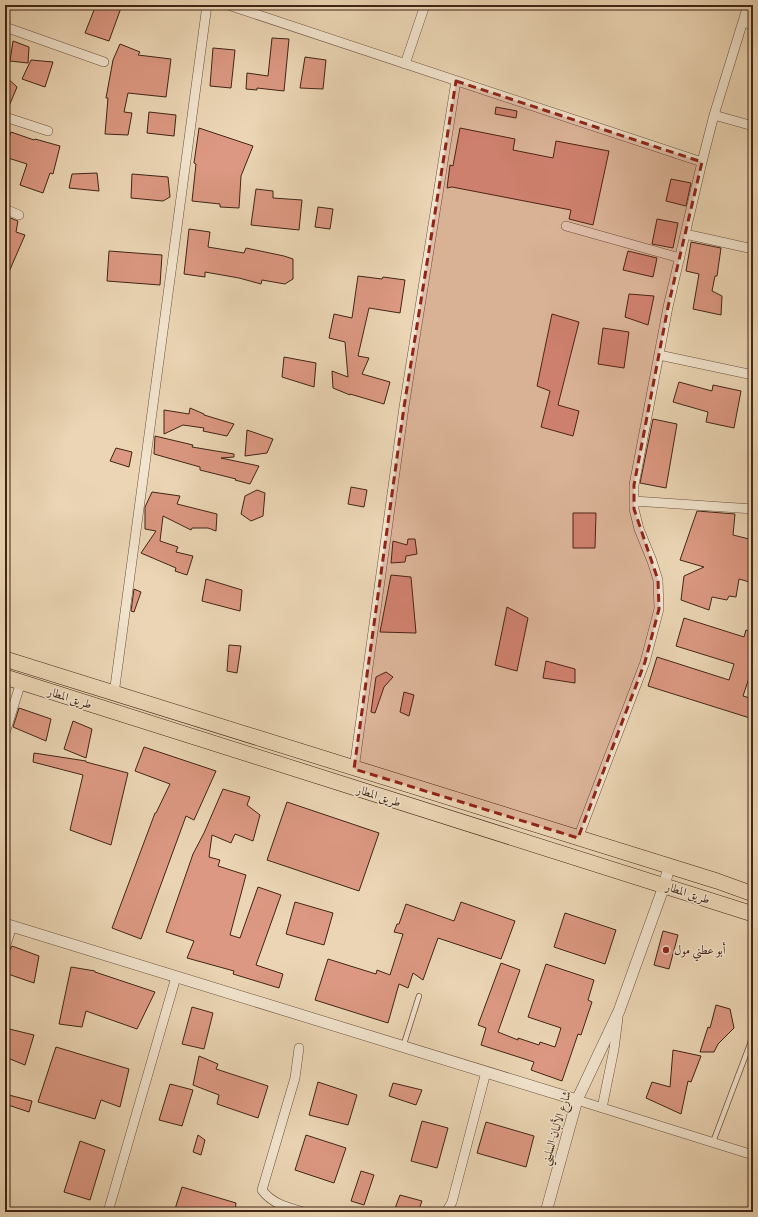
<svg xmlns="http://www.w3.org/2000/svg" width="758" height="1217" font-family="'IM FELL French Canon',Amiri,serif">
<rect width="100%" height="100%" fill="#ebd5b4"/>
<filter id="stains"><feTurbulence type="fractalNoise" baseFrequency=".005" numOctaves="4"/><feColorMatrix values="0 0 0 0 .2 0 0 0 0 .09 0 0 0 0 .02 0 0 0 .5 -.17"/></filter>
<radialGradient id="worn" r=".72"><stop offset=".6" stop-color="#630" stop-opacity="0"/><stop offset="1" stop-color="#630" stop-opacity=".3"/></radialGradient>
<path fill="#dc9882" stroke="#402515" d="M96,5H122L109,41L85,33Z
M272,38L289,39L284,91L257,88V90L246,89L247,73L268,76Z
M13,41L29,47L28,63L10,61Z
M120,44L140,52L138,55L171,59L166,97L128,93L124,112L132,113L128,135L105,134L108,98H106L113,60Z
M213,48L235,50L231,88L210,86Z
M305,57L326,60L323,89L300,88Z
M31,60L53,62L45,87L22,79Z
M5,76L17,87L7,111H5Z
M496,107L517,111L516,118L495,114Z
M149,112L176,115L174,136L147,133Z
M199,128L253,146L241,176L239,208L220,207V204L192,201L196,164L194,163Z
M460,128L515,139L513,150L553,158L556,141L609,151L593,225L569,219L571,210L452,187L447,188L450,165L453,166Z
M11,132L34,140L35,139L60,146L53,174L50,173L43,193L20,185L27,164L5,157V150Z
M97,173L99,191L69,188L72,174Z
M132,174L168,177L170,197L163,201L131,198Z
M671,179L691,183L686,206L666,201Z
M256,189L273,191V198L302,200L299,230L251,225Z
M318,207L333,209L330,229L315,227Z
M5,216L18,221L16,232L25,235L5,281Z
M657,219L678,223L673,248L652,244Z
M189,229L210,232L208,247L244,253L246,248L284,256L293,259V279L285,284L262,280L261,284L239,278L205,272V277L184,274Z
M691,242L721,248L717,276H715L712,291L722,296L721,315L693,309L699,274L686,271Z
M109,251L162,255L160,285L107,281Z
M628,251L657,258L653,277L623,270Z
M358,276L382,279L383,277L405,280L400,313L369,308L358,356L369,358L362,374L390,382L384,404L350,394V395L333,388L332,371L348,377L345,342L329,338L334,314L352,318Z
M629,294L654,296L648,325L625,317Z
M552,314L579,322L558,405L579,411L573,436L541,427L550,391L537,386Z
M603,328L629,332L624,368L598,364Z
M284,357L316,363L314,387L282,377Z
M679,382L712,391L713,385L741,391L734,428L706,422L708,412L673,402Z
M190,408L204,414V415L234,424L227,436L203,431L204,428L183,425L164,434V410L189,414Z
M653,419L677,424L666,488L640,483Z
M247,430L273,439L267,453L245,456Z
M155,436L193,445L192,447L234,454V457L221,458L259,466L250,484L235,480L236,479L200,470V467L154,454Z
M116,448L132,452L129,467L110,461Z
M351,487L367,490L364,507L348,504Z
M257,490L265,493L263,516L251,521L241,514L245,496Z
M152,492L180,496L177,504L217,514L216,531L208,528H192L191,530L163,516L160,541L178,547L176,552L193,556L187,575L175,571L176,568L141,553L156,531L145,529V507Z
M697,511L735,514L733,535L753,540V583L739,579L736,597L729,596L727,600L712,597L709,610L681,600L684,576L704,567L680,560Z
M573,513H596L595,548H573Z
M408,539H415L417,554L406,556L405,562L391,563L393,541L407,545Z
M391,575L411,577L416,633L380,632Z
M206,579L242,590L240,611L202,601Z
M134,589L141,592L134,612L131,611Z
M507,607L528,618L517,671L495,665Z
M684,618L744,637L746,630L753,632V680L749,678L743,696L753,699V719L648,686L657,657L729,680L734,664L676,646Z
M229,645L241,646L237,673L227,671Z
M546,661L575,669V683L543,678Z
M386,672L393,677L384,687L375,713L371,712L376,677Z
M404,692L414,695L409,716L400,712Z
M19,708L51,719L46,741L13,727Z
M73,721L92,729L86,758L64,749Z
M144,747L216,771L194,820L186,816L141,939L112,928L155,813H156L170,784L135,771Z
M34,753L86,761V762L128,773L111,845L70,830L83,775L33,762Z
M223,789L250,797L247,805L260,815L253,841L235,834L231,843L212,835L209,857L220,860L218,866L246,875L230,935L240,938L258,887L281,895L256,965L283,974L279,988L233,974L234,971L187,958L194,941L166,932L193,854L204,833Z
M287,802L379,833L359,891L267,860Z
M295,902L333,913L324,945L286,934Z
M461,902L515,921L501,959L438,938L423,980L413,973L408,988L399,984L388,1023L315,1000L328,959L376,974L377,970L390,975L403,934L394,932L397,924H399L406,904L454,921Z
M565,913L616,930L605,964L554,947Z
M663,931L678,935L669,969L654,965Z
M12,946L39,956L34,983L5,973V959Z
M501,963L520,970L498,1032L518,1040V1038L539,1045L540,1042L555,1047L561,1028L528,1017L546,964L594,980L588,1000L592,1002L581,1035L578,1034L562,1081L531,1070L534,1062L481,1045L486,1028L478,1025Z
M71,967L95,971V972L155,992L137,1029L86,1011L82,1027L59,1024Z
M716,1005L730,1009L734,1028L718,1044L714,1052H700L708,1027L710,1028Z
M192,1007L213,1013L204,1049L182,1044Z
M5,1028L34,1035L25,1065L5,1057Z
M56,1047L129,1069L120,1107L101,1100L95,1119L38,1102Z
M673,1050L701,1056L691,1082L688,1081L681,1114L646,1098L652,1082L670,1087Z
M199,1056L218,1064L216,1069L268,1086L258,1118L217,1104L219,1095L193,1085Z
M318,1082L357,1095L348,1125L309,1115Z
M393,1083L422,1090L416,1105L389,1096Z
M170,1084L193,1090L182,1126L159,1120Z
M5,1094L32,1101L29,1112L5,1104Z
M422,1121L448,1128L437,1168L411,1161Z
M486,1122L534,1136L526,1167L477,1153Z
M198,1135L205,1140L201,1155L193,1152Z
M306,1135L346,1148L334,1183L295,1170Z
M80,1141L105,1150L90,1200L64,1192Z
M361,1171L374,1175L364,1205L351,1201Z
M182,1187L236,1203L235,1212H174Z
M400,1195L422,1201L418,1212H399L394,1211Z"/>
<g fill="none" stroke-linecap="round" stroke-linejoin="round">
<g stroke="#6b513d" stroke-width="6">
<path id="service" d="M403,1047L419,996
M713,1142L753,1036"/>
</g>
<g stroke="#6b513d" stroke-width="10">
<path id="minor" d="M228,5L702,162
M743,22L753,25
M5,27L104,62
M405,64L425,5
M714,115L753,126
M5,117L48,131
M5,209L19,215
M566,226L680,258
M685,234L753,249
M659,355L753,375
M634,501L753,509
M114,694L207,5
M5,733L21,682
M354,769L404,407L456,81
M578,838L645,662L659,609L658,580L652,561L639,529L634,509V485L668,307L702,162L714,115L748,5
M5,948L12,926
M299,1048L295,1078L262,1190C272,1204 289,1208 304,1212
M577,1100L753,1155
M602,1108L614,1049L618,1018
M108,1212L176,977
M446,1212L452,1202L486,1072"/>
</g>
<g stroke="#6b513d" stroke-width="12">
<path id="tertiary" d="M5,924L577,1100
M546,1212L577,1100L619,1011L664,886L669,867"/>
</g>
<g stroke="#402515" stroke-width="16">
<path id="trunk" d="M5,659L717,881L753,894
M5,677L753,914"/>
</g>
<use href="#service" stroke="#f2e4ce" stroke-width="4.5"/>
<use href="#minor" stroke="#f2e4ce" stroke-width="9"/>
<use href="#tertiary" stroke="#f2e4ce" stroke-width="11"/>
<use href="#trunk" stroke="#ebd5b4" stroke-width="15"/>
</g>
<path fill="#8f2418" fill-opacity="0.2" stroke="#8f2418" stroke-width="3" stroke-dasharray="8 5" stroke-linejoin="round" d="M456,81L702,162L668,307L634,485V509L658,580L659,609L645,662L578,838L354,769L404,407Z"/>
<circle fill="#8f2418" stroke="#f2e4ce" stroke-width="1.5" cx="666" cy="950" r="4"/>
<g text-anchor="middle" stroke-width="3" stroke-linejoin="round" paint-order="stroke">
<g font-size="12" fill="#402515" stroke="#f2e4ce">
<text transform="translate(70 698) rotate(18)" y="4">طريق المطار</text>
<text transform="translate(379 796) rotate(18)" y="4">طريق المطار</text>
<text transform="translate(688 893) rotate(18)" y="4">طريق المطار</text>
<text transform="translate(556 1128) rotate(-73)" y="4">شارع الألبان-السليني</text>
</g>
<g font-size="12" fill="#402515" stroke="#f2e4ce" text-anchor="start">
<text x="674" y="954">أبو عطني مول</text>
</g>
</g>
<rect width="758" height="1217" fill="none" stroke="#ebd5b4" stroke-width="20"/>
<rect x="6" y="6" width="746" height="1205" fill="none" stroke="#402515" stroke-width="2"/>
<rect x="10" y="10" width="738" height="1197" fill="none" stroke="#402515"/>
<rect width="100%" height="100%" filter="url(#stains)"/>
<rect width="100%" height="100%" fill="url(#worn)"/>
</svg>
